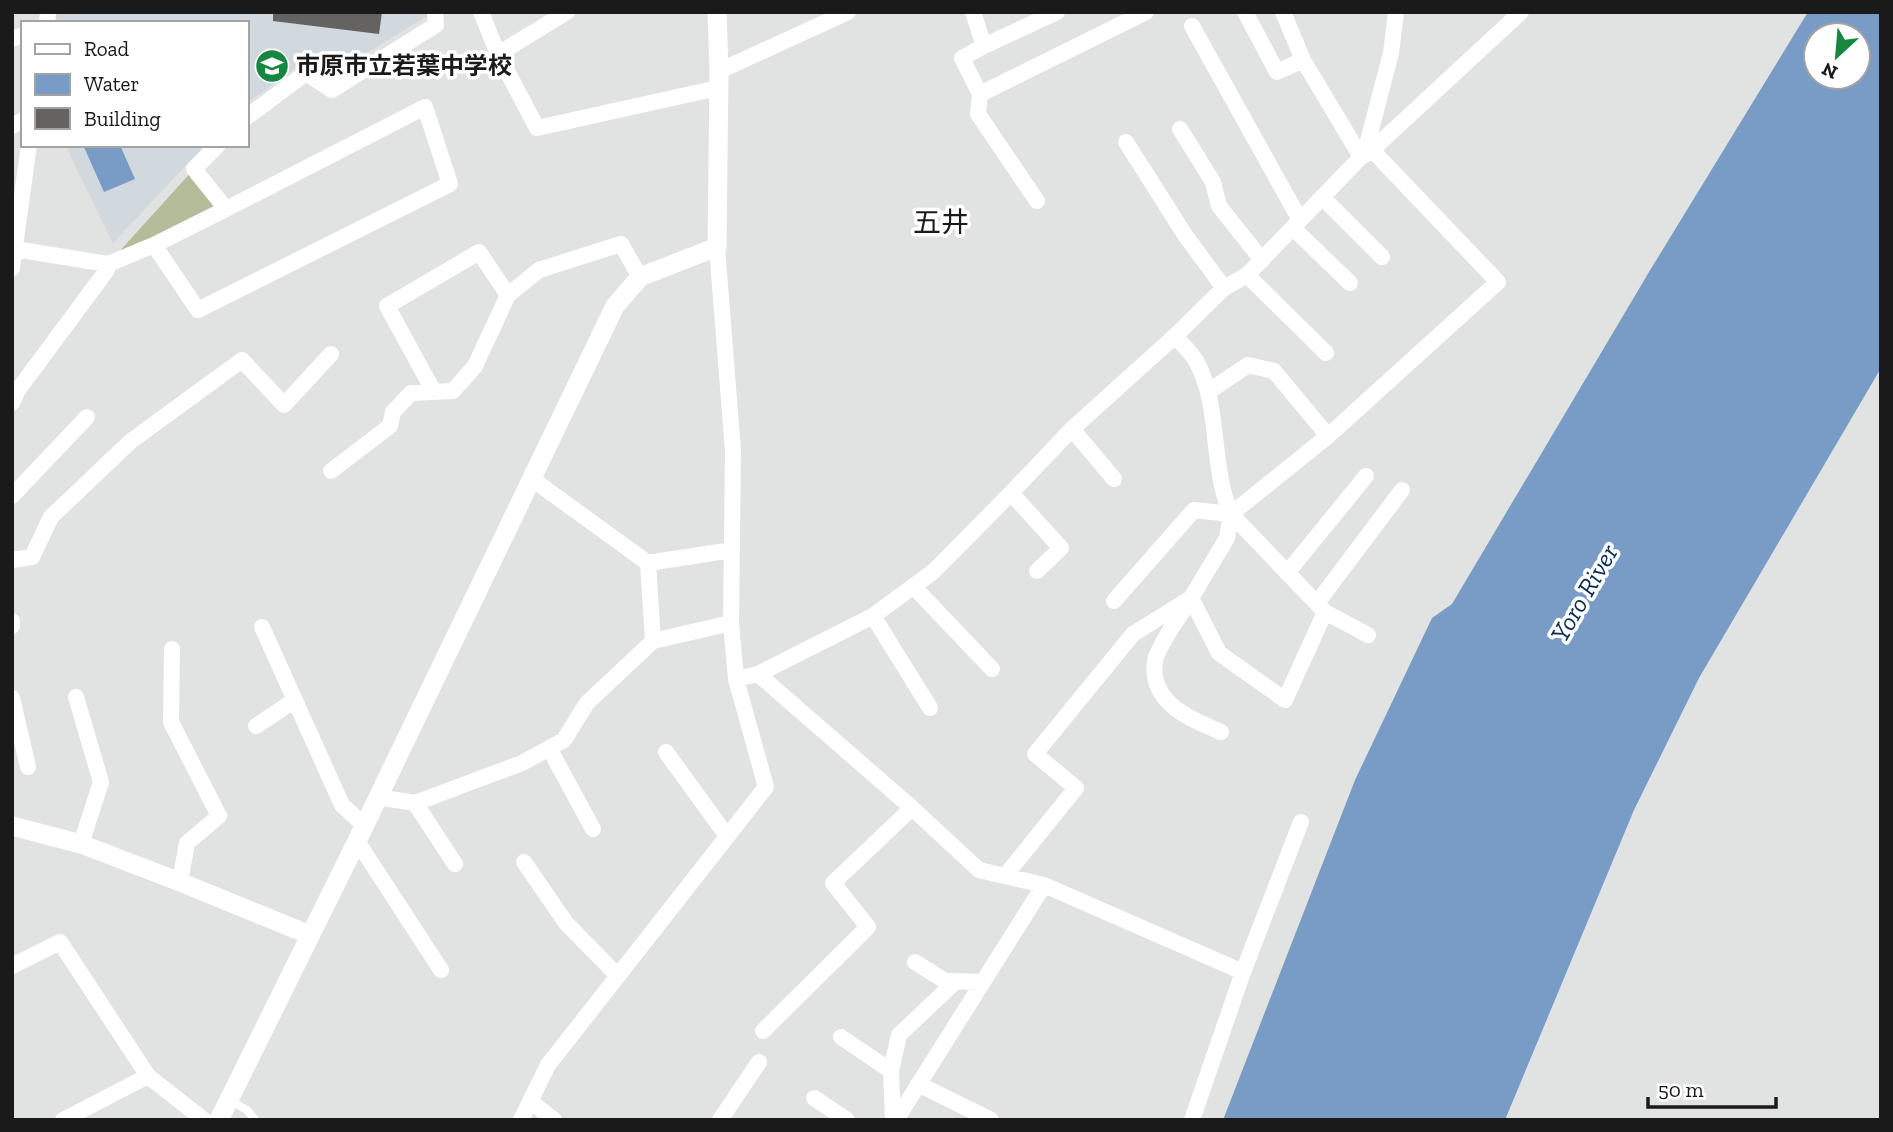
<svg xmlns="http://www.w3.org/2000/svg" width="1893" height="1132" font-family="'Zilla Slab','Noto Sans JP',serif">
<rect width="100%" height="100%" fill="#e1e2e2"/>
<path fill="#d1d8de" d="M57,12H427V16L331,75L311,57L247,103V23H55Z
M65,145H205L113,243Z"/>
<path fill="#b4bc99" d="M194,169L226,209L108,264Z"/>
<path fill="#799cc7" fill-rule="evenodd" d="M1808,12H1881V368L1699,678L1634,810L1505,1120H1223L1355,780L1432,618L1452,604L1649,272ZM1816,35H1858V77H1816Z
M83,145H120L135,179L104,192Z"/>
<path fill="#646362" d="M273,12H382L379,34L273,21Z"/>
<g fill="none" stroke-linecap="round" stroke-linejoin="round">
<path stroke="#fff" stroke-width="8" d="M229,1100L247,1110L255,1120"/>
<path stroke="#fff" stroke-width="16" d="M481,12L498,54
M567,12L498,54L537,128L718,88
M973,12L984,46
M1245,12L1277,72L1303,60L1361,157
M1283,12L1303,60
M47,23L48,12
M1192,26L1300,220
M12,39L23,35
M719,71L848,12
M980,94L1146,12
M247,117L306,73L332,90L436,25L435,12
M12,126L23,120
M1180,129L1213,182L1219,206L1262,260
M1126,142L1185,235L1224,288
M1322,197L1382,257
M1037,201L978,114L980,94L962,58L984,46L1057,12
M1293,228L1350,283
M154,245L198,310L450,184L425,107L226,209
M15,249L108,264L154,245L226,209L194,169L218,145
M12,268L29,145
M1247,275L1326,353
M1175,336C1182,344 1191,352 1196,361C1221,405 1210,467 1231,514L1325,612L1368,635
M434,392L387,306L479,252L508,295
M1208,392L1248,365L1274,371L1328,436
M12,403L18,390L107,270L108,264
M1072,429L1114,479
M331,471L390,426L393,412L411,393L453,391L475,366L508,295L539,270L621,244L640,277
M532,479L648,563L732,550
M1011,493L1061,548L1037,571
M12,496L87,417
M12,560L32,557L51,517L131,441L242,360L284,405L331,354
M648,563L653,641
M1287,573L1366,476
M913,586L992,669
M1191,598L1219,653L1285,700L1325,612
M1114,601L1194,510L1231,514
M1188,603C1180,615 1157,648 1155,661C1149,702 1189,719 1221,732
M1317,603L1402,490
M873,616L930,708
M12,621V626
M262,627L342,805L364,825
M172,649L171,722L219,816L187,843L180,882
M758,674L912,808L979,870L1044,885L1243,972
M736,679L758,674L873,616L934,571L1011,493L1072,429L1175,336L1224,288L1247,275L1361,157L1372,150L1521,12
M76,697L101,782L81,844
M12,698L28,767
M256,726L295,700
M549,748L593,829
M666,752L727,836
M377,797L415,803L522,763L564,740L587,703L653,641L731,623
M415,803L455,864
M357,841L441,970
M524,862L566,923L618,976
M1005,876L1076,788L1035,754L1133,634L1191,598L1227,538L1231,514L1328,436L1498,282L1372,150L1368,141L1391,53L1396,12
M915,962L945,981L983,982
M12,966L60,942L148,1076L204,1120
M763,1031L868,927L833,883L912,808
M841,1037L891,1071L893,1120
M891,1071L899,1035L956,981
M918,1084L991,1120
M814,1098L847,1120
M530,1101L554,1120
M63,1120L148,1076
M521,1120L548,1065L766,787L736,679L731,623L733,451L717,247
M720,1120L759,1062
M896,1120L1044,885
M1192,1120L1243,972L1301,822"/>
<path stroke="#fff" stroke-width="19" d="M12,826L81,844L180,882L310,935
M219,1120L357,841L615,306L640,277L717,247L719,71L717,12"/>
</g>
<defs>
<g id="school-disc" transform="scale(1.75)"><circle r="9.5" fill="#158740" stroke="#fff"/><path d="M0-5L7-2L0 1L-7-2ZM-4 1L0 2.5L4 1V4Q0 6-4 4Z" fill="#fff"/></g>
</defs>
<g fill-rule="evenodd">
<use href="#school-disc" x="272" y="66"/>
</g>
<g text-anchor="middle" stroke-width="7" stroke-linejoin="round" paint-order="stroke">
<g font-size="24" font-weight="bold" fill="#1a1a1a" stroke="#fff" text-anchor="start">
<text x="296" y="74">市原市立若葉中学校</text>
</g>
<g font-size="26" font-style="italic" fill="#052c54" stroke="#fff">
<text transform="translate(1584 593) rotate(-60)" y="9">Yoro River</text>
</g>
<g font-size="28" fill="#1a1a1a" stroke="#fff">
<text x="941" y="232">五井</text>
</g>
</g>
<rect width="1893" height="1132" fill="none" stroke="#1a1a1a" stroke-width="28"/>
<rect x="21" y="21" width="228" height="126" fill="#ffffff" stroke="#a3a3a3" stroke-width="2"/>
<rect x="35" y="44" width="35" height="10" fill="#ffffff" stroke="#a3a3a3" stroke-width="2"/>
<text x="84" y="56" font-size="21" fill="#1a1a1a">Road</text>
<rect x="35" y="74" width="35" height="21" fill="#799cc7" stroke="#a3a3a3" stroke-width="2"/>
<text x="84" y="91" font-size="21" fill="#1a1a1a">Water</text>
<rect x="35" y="108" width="35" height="21" fill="#646362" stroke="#a3a3a3" stroke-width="2"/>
<text x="84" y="126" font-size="21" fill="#1a1a1a">Building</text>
<g transform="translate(1837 56) rotate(206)"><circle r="33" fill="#ffffff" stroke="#a3a3a3" stroke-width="2"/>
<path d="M0-5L12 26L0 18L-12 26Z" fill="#158740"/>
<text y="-10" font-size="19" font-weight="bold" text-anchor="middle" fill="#1a1a1a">N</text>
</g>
<path d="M1648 1097v10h128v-10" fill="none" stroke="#1a1a1a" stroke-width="3.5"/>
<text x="1658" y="1097" font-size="21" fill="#1a1a1a" stroke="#ffffff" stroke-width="5" paint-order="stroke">50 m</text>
</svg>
